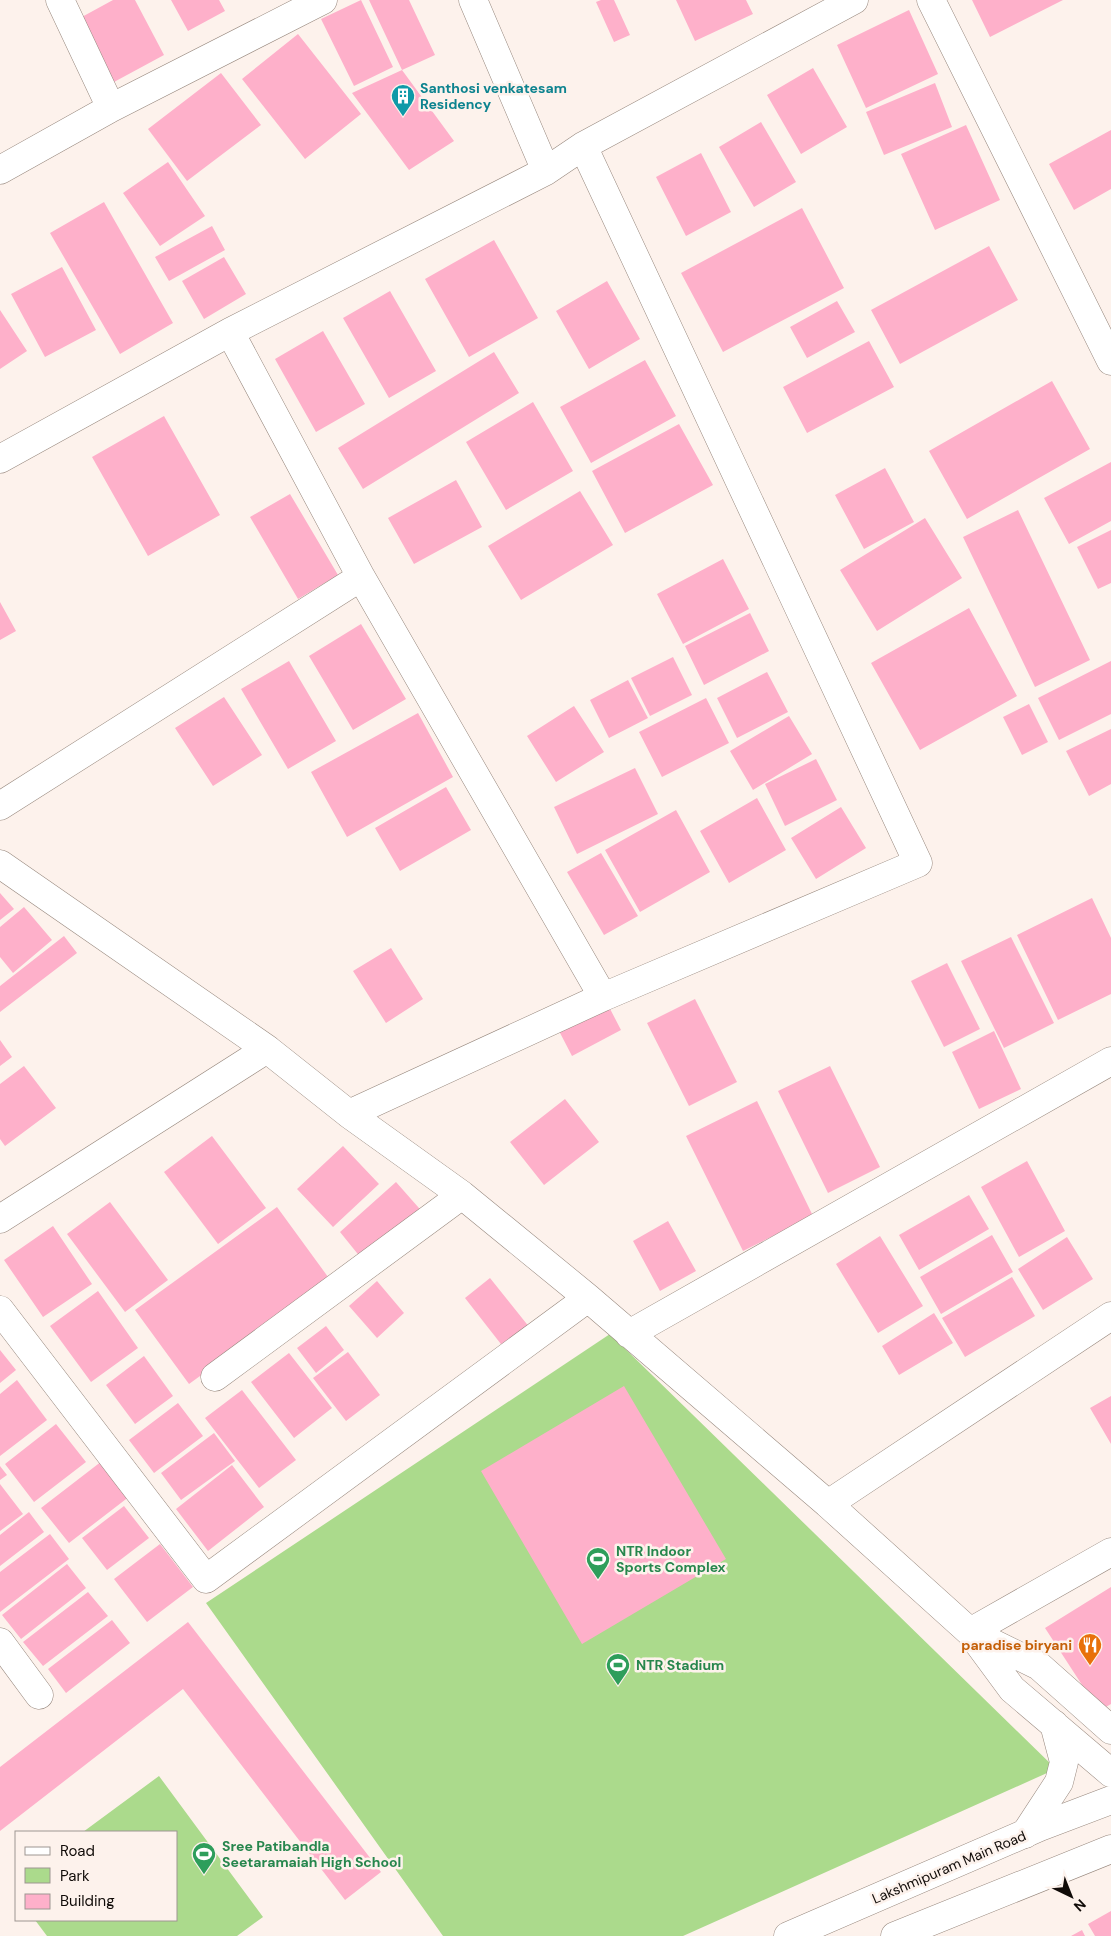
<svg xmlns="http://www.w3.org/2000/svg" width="1111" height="1936" font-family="'DM Sans',sans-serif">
<rect width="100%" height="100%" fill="#fdf2ec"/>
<path fill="#abda8c" d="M610,1334L1056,1769L683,1936H443L206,1603Z
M159,1776L263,1917L237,1936H47L35,1920H176V1832H83Z"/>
<path fill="#feb0ca" d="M113,0H135L164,55L114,82L80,18Z
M171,0H219L225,11L188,31Z
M361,0L393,67L354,86L321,19Z
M369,0H409L435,55L402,70Z
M601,0H614L630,35L614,42L596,2Z
M676,0H746L753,14L695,41Z
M972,0H1063L990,37Z
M909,10L938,74L866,108L837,45Z
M298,34L361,114L305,159L242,79Z
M813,68L847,127L801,154L767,95Z
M402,70L454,141L409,170L352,93Z
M221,73L261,125L187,181L148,129Z
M935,83L952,127L884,155L866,112Z
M761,122L796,182L754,207L719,147Z
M966,125L1000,200L935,230L901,154Z
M1111,130V189L1074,210L1049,164Z
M701,153L731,212L686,236L656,177Z
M168,162L205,216L160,246L123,193Z
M104,202L173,323L120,354L50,233Z
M802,208L844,288L723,352L681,273Z
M212,226L225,250L169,281L155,257Z
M494,240L538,318L469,357L425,279Z
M989,246L1018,300L900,364L871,310Z
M224,257L246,294L204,319L182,281Z
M62,267L96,330L45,357L11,294Z
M607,281L640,339L589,369L556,311Z
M390,291L436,371L389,398L343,318Z
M837,301L855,332L807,358L790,327Z
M0,310L27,351L0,369Z
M323,331L365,404L316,432L275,359Z
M869,341L894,387L807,433L783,387Z
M494,352L519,393L363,489L338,448Z
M645,360L676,416L591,463L560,407Z
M1052,381L1090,449L967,519L929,451Z
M533,402L573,471L506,510L466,442Z
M164,416L220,515L148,556L92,457Z
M679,424L713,485L625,533L592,471Z
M1111,462V521L1069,544L1044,498Z
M885,468L914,522L864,549L835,495Z
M456,480L482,527L414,564L388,518Z
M580,491L613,545L521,600L488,546Z
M290,494L338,575L298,599L250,517Z
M1018,510L1090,660L1035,687L963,537Z
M925,518L962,578L877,631L840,570Z
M1111,530V583L1098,589L1077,547Z
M723,559L749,609L683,644L657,594Z
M0,602L16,631L0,640Z
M969,608L1017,696L920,750L871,663Z
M750,613L769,651L704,685L685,646Z
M361,624L406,699L353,730L309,656Z
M673,657L692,695L650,716L631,678Z
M289,661L336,741L288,769L241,689Z
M1111,661V714L1059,740L1038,698Z
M767,672L788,712L737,738L717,698Z
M628,680L648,718L609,738L590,700Z
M224,697L262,755L213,786L175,728Z
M706,698L729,743L662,777L639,732Z
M1029,704L1048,742L1022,755L1003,717Z
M574,706L604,752L556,782L527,736Z
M418,713L453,777L347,837L311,772Z
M789,716L812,754L753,790L730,751Z
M1111,729V784L1089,796L1066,751Z
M816,759L837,800L785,826L765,784Z
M635,768L658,814L577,854L554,807Z
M446,787L471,830L400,871L375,828Z
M757,798L786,850L729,883L700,831Z
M841,807L866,848L816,879L791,838Z
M676,810L710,872L640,912L605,850Z
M601,853L638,916L604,935L567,872Z
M0,893L14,909L0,920Z
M1092,898L1111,938V994L1058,1020L1017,935Z
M24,907L52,940L13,973L0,957V927Z
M64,936L77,953L0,1012V986Z
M1011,937L1054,1023L1004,1048L961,961Z
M391,948L423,999L386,1023L353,971Z
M947,963L980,1029L944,1047L911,981Z
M695,999L737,1082L689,1106L647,1023Z
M607,1003L621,1030L572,1056L558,1029Z
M994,1031L1021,1089L979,1109L952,1052Z
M0,1040L12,1057L0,1066Z
M24,1066L56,1108L5,1146L0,1139V1084Z
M830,1066L880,1167L828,1193L778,1091Z
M565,1099L599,1142L544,1185L510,1142Z
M757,1101L813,1216L743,1251L686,1136Z
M212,1136L266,1208L218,1244L164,1172Z
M343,1146L379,1184L333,1227L297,1189Z
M1027,1161L1065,1231L1019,1257L981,1187Z
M396,1182L426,1216L361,1258L340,1232Z
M969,1195L989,1229L919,1270L899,1235Z
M110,1202L168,1280L125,1312L67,1234Z
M277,1207L331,1281L189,1384L135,1310Z
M668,1221L696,1271L660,1291L633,1241Z
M53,1226L92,1284L43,1317L4,1260Z
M992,1235L1013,1272L941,1314L920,1277Z
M880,1236L923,1306L878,1333L836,1264Z
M1067,1237L1093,1279L1043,1310L1018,1269Z
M1012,1277L1035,1316L965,1357L942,1318Z
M490,1278L530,1328L504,1348L465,1298Z
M377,1281L404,1313L377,1338L349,1306Z
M98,1291L138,1348L91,1382L50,1326Z
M934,1313L953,1343L899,1375L882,1346Z
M326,1326L344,1350L316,1373L297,1348Z
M0,1350L16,1370L0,1383Z
M348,1352L380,1395L346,1421L313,1378Z
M289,1353L332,1408L294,1438L251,1382Z
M144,1356L173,1396L135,1424L106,1385Z
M17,1380L47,1420L0,1456V1394Z
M624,1386L726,1559L582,1644L481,1471Z
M242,1390L296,1460L259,1488L205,1418Z
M1111,1396V1444L1090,1408Z
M178,1403L203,1436L154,1473L129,1440Z
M56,1424L86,1462L34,1502L5,1464Z
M214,1433L235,1461L181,1500L161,1473Z
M102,1461L130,1496L69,1543L41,1508Z
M232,1465L264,1507L208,1551L176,1509Z
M0,1466L7,1475L0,1480Z
M0,1484L23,1514L0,1531Z
M124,1506L149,1538L107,1570L82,1538Z
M29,1512L44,1532L0,1566V1535Z
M50,1534L69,1559L0,1612V1572Z
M160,1544L193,1587L147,1622L114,1579Z
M67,1564L86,1588L21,1639L2,1615Z
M1111,1587V1704L1099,1711L1045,1628Z
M88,1592L108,1616L43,1666L23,1642Z
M112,1620L130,1643L66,1693L48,1669Z
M188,1622L381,1872L345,1900L183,1689L0,1831V1767Z
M1111,1911V1936H1095L1088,1924Z
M1082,1930L1085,1936H1071Z"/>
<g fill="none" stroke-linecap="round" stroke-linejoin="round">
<g stroke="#97887e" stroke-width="29">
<path id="minor" d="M60,0L111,108
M473,0L546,171
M931,0L1111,361
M0,170L111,108L323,0
M230,332L361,577L603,997
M0,459L230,332L546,171L583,146L854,0
M0,806L361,577
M0,864L267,1049L349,1114L462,1195L588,1298L828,1504L970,1632L1012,1689L1111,1773
M349,1114L603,997L918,863L583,146
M0,1219L267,1049
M0,1310L206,1579L588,1298
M629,1334L1111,1061
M215,1377L462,1195
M828,1504L1111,1316
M970,1632L1111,1552
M974,1634L1039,1666L1111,1730
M0,1642L39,1695
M1025,1834L1059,1782L1064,1762L1054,1724"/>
</g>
<g stroke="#97887e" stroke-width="29">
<path id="major" d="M788,1936L1040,1827L1111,1800
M895,1936L1111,1849"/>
</g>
<use href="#minor" stroke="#fff" stroke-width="28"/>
<use href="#major" stroke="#fff" stroke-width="28"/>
</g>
<defs>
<g id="building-pin" transform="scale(1.25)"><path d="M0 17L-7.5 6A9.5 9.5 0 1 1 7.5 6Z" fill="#0f9aa8" stroke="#fdf2ec"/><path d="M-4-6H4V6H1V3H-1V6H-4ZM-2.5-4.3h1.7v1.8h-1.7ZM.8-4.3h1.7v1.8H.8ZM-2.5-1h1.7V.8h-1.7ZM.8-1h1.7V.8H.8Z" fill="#fff"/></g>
<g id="stadium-pin" transform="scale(1.25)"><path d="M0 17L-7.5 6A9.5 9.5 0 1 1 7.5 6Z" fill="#2e9e5b" stroke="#fdf2ec"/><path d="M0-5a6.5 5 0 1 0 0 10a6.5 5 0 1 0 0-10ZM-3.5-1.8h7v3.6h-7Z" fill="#fff"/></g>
<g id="restaurant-pin" transform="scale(1.25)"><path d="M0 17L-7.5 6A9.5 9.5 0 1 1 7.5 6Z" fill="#e8710a" stroke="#fdf2ec"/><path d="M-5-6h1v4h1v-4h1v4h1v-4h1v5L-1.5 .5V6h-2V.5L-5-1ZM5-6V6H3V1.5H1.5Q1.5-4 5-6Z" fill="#fff"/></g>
</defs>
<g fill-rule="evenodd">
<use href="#building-pin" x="403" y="96"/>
<use href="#stadium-pin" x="598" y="1559"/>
<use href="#restaurant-pin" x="1090" y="1645"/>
<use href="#stadium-pin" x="618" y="1665"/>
<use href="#stadium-pin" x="204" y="1854"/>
</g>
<g text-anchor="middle" stroke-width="5" stroke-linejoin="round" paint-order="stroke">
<g font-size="14" font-weight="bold" fill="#0d838f" stroke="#fdf2ec" text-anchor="start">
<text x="420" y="93">Santhosi venkatesam<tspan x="420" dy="16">Residency</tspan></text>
</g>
<g font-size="14" font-weight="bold" fill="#27864d" stroke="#fdf2ec" text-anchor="start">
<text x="616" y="1556">NTR Indoor<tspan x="616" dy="16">Sports Complex</tspan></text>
<text x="636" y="1670">NTR Stadium</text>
<text x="222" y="1851">Sree Patibandla<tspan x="222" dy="16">Seetaramaiah High School</tspan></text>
</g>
<g font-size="14" font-weight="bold" fill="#c56008" stroke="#fdf2ec" text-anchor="end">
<text x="1072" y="1650">paradise biryani</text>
</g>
<g font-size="14" fill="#100b08" stroke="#fdf2ec">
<text transform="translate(949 1867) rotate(-23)" y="5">Lakshmipuram Main Road</text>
</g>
</g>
<rect x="15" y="1831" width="162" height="90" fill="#fdf2ec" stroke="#9e9691"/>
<rect x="25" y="1847" width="25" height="8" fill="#ffffff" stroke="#9e9691"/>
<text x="60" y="1856" font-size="15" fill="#100b08">Road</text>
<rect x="25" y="1868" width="25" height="15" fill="#abda8c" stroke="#9e9691"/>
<text x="60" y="1881" font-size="15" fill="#100b08">Park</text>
<rect x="25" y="1894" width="25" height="15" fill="#feb0ca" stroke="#9e9691"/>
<text x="60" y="1906" font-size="15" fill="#100b08">Building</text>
<g transform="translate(1071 1896) rotate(137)" stroke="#fdf2ec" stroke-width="4" paint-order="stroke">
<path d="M0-4L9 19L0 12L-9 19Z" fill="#100b08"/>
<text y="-8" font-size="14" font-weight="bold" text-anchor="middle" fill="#100b08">N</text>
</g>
</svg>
